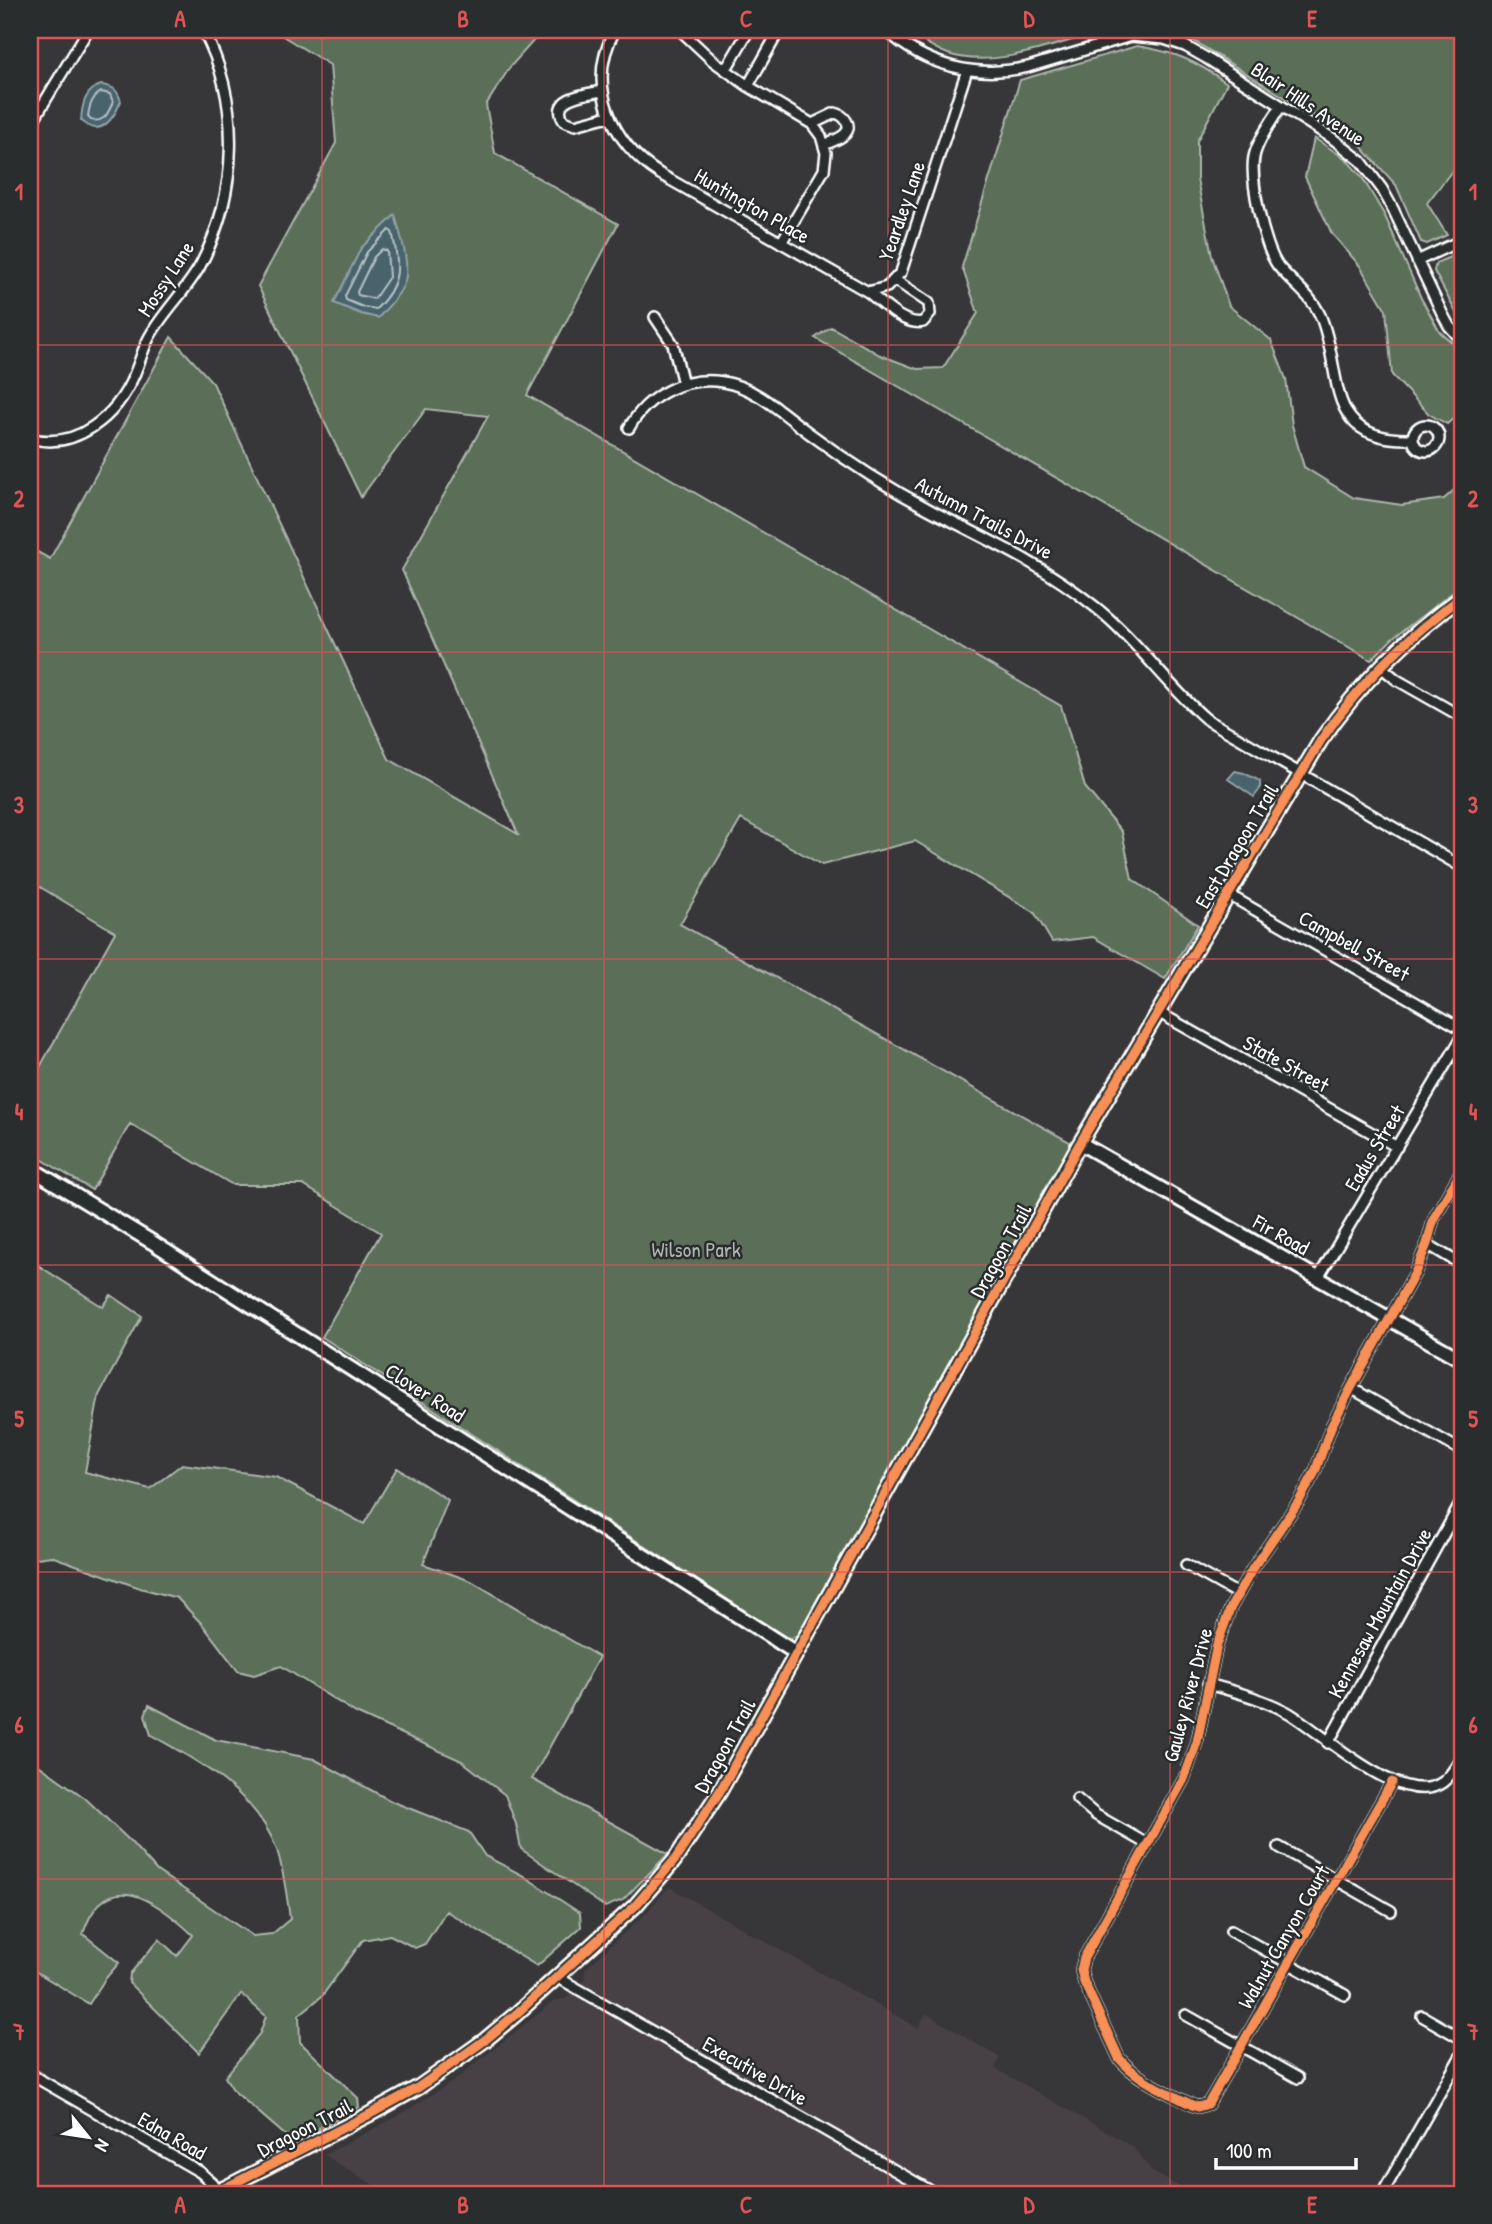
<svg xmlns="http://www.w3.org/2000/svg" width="1492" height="2224" font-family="'Patrick Hand',sans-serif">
<rect width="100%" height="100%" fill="#373638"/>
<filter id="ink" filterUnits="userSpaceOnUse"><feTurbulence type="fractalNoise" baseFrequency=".0143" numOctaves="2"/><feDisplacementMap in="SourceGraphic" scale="14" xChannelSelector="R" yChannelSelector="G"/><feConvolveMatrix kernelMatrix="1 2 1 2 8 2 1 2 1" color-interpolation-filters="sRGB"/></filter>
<g filter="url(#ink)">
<path fill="#474145" d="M669,1887L918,2028L926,2013L1000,2058L995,2068L1132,2146L1153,2172L1193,2194H382L379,2188L324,2155L396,2117L452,2082L554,2001L567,1998L585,1980V1969L644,1915Z"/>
<path fill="#5a6e58" stroke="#acb6ac" stroke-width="2" d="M273,30H543L510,67L486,105L495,153L618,224L527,395L1061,706L1085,787L1122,832L1132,879L1198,925L1165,979L1093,937L1052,942L1034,912L915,841L822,865L741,819L680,924L1073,1144L804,1630L792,1638L785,1637L322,1337L381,1233L303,1185H233L130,1124L92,1190L30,1152V1085L115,932L30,881V548L50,559L171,337L213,383L389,759L518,834L402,570L488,416L426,409L361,497L258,286L336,143L330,65Z
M906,30H1106C1061,42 994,70 948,54C933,49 919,38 906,30Z
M1169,30H1455L1462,72V158L1427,203L1447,235L1427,244L1421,242L1396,185L1358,143L1181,33Z
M1137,46C1176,52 1195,61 1227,83L1197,141V179L1212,256L1229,306L1271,340L1286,379L1292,425L1304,467L1354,498L1402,505L1444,499L1462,483V585L1392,639L1371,660L815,338L831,327L880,355L917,369L943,368L978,313L962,267L1020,80Z
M1314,138L1346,159L1362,177L1385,216L1421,298L1440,332L1462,351V417H1455L1447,424L1429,414L1392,375L1386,310L1360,266L1332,234L1305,177Z
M1457,254L1462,263V324L1434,271L1436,263Z
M30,1260L103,1307L111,1295L142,1316L99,1395L85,1472L150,1489L182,1464L276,1477L364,1524L397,1468L448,1500L423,1564L471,1581L599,1657L532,1779L668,1854L623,1900L605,1907L521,1849L516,1824L505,1795L462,1761L356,1713L281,1666L254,1675L238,1671L202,1624L177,1598L140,1588L51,1556L30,1559Z
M149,1705L216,1740L314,1759L391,1801L469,1832L485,1856L522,1875L580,1913L581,1927L537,1966L446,1911L425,1944L415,1948L390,1935L363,1940L322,1996L299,2015L300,2042L358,2098L359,2107L293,2142L234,2091L225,2077L260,2033L266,2016L241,1994L199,2053L129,1983L130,1974L159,1939L177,1956L193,1935C157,1901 106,1863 83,1934L119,1963L105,1979L89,2004L30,1968V1759L85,1798L130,1841L157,1871L253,1936L272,1934L290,1919C287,1896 284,1872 277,1850C256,1793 201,1763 151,1735L145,1715Z"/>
<path fill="#48636d" stroke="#91a1a7" stroke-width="2" d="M101,85C114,87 117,89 121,101C114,118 100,140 81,120C82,105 85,90 101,85Z
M395,215C400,234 410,261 405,281C401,294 387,308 378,318L361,314L334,303L361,248Z
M1235,771L1244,773L1260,781V789L1254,797L1228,779Z"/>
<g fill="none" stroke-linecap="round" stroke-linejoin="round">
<path stroke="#b6c1c5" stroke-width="2" d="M101,92L110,94L113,102C108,113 105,123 91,120L88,117C89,106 92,97 101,92Z
M389,230L392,232C400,265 402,284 376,309L363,307L346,300L345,296L367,252Z
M382,249L387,251L389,277L374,299L358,295L357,292L374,257Z"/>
<g stroke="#fff" stroke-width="14">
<path id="street" d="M615,30C585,84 611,143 660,174L868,292L887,287L901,272L967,70
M680,30L712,60L748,86L812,124L821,136L826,153L824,170L781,243
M886,30C925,66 976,79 1028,67L1131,36L1164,39L1185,46L1206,58L1332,138L1361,161L1382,189L1393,209L1442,313L1449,326L1462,340
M726,69L749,30
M748,86L775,38L776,30
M603,91C586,94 549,97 564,121L575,125L609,116
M1281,106C1272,121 1260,136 1255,153C1248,175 1264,247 1278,266C1292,283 1311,295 1320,315C1345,373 1320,442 1413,439
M812,124L835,113C844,115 853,125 845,134C840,139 830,142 824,145
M30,126L88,30
M1417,261L1462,240
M868,292C882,303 904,326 923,322L930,314L929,303L895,280
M655,317L673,344L683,384
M1413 438a13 13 0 1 1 26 0a13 13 0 1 1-26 0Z
M629,428C648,394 685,376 723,382C756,387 783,414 809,433C849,463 890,489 934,512C992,542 1043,565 1094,606C1136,639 1166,684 1206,719L1462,867
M30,438C76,451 117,416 134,375C140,362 143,348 150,336C164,311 186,291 200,266C238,194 242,102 203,30
M1380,666L1397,680L1462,717
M1229,895L1462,1029
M1158,1012L1397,1147
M1427,1244L1462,1265
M1318,1278L1462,1037
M1351,1388L1462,1451
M1186,1565L1238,1594
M1208,1684C1236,1692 1264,1699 1289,1713C1323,1733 1403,1811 1443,1782C1452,1775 1457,1765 1462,1756
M1328,1743L1462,1501
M1392,1782L1208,2104L1198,2107L1192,2105C1167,2092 1137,2080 1119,2058L1084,1982L1081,1970L1084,1958L1184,1779L1197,1742L1217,1645L1231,1607L1253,1568L1299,1501L1315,1472L1331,1427L1351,1388L1415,1273L1427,1244L1434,1218L1462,1170
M1077,1799L1096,1815L1147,1844
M1279,1847L1391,1911
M1231,1931L1345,1995
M557,1977L936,2194
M1186,2015L1298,2078
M1422,2016L1462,2039
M30,2074L200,2172L221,2191
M1382,2194L1462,2054"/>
</g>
<g stroke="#fff" stroke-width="18">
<path id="secondary" d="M1080,1143L1462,1360
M30,1168L152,1242L796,1653
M213,2194L370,2114L419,2087L485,2040L515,2015L635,1906L674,1861L720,1791L1080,1143L1321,740C1360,683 1406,637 1462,597"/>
</g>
<use href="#street" stroke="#2a2d2e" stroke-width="9"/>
<use href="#secondary" stroke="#2a2d2e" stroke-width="12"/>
<g stroke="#2a2d2e" stroke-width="13">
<path id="cycleway" d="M1392,1782L1208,2104L1198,2107L1192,2105C1167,2092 1137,2080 1119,2058L1084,1982L1081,1970L1084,1958L1184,1779L1197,1742L1217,1645L1231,1607L1253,1568L1299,1501L1315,1472L1331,1427L1351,1388L1415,1273L1427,1244L1434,1218L1462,1170
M213,2194L370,2114L419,2087L485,2040L515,2015L635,1906L674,1861L720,1791L1080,1143L1321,740C1360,683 1406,637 1462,597"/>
</g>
<use href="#cycleway" stroke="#f78f57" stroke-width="9"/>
</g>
</g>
<path fill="none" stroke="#de5353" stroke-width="2" stroke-opacity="0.55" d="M322,30V2194M604,30V2194M888,30V2194M1170,30V2194M30,345H1462M30,652H1462M30,959H1462M30,1265H1462M30,1572H1462M30,1879H1462"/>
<g text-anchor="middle" stroke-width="5" stroke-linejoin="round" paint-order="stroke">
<g font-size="21" fill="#fff" stroke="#2a2d2e">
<text transform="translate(1308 104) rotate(34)" y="7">Blair Hills Avenue</text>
<text transform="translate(752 206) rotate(30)" y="7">Huntington Place</text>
<text transform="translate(902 211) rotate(-71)" y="7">Yeardley Lane</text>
<text transform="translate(166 279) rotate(-57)" y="7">Mossy Lane</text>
<text transform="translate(984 518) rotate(28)" y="7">Autumn Trails Drive</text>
<text transform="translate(1237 846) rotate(-59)" y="7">East Dragoon Trail</text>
<text transform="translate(1354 946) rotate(29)" y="7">Campbell Street</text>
<text transform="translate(1286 1064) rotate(29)" y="7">State Street</text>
<text transform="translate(1375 1148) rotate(-59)" y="7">Eadus Street</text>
<text transform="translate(1281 1235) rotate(29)" y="7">Fir Road</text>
<text transform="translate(1001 1251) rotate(-61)" y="7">Dragoon Trail</text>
<text transform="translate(425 1393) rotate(33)" y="7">Clover Road</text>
<text transform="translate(1380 1613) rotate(-61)" y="7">Kennesaw Mountain Drive</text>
<text transform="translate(1188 1695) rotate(-75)" y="7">Gauley River Drive</text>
<text transform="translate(725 1746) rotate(-61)" y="7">Dragoon Trail</text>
<text transform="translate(1284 1937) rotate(-60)" y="7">Walnut Canyon Court</text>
<text transform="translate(755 2071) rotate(30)" y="7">Executive Drive</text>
<text transform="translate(305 2128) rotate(-27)" y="7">Dragoon Trail</text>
<text transform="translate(172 2136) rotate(30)" y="7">Edna Road</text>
</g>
<g font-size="21" fill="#acb6ac" stroke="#2a2d2e">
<text x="696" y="1257">Wilson Park</text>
</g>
</g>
<rect width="1492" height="2224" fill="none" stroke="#2a2d2e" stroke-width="77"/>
<g transform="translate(88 2137) rotate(120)" stroke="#2a2d2e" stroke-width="5" paint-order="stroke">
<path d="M0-5L12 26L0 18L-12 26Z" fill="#ffffff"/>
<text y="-10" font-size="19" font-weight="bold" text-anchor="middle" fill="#ffffff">N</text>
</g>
<path d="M1216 2158v10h140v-10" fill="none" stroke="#ffffff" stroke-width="3.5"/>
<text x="1226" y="2158" font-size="21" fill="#ffffff" stroke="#2a2d2e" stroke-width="5" paint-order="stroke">100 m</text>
<rect x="38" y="38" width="1416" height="2148" fill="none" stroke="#de5353" stroke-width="2.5"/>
<g font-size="23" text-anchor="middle" font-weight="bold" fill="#de5353">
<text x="180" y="27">A</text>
<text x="463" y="27">B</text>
<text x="746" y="27">C</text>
<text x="1029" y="27">D</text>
<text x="1312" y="27">E</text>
<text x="19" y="200">1</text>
<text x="1473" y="200">1</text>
<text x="19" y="507">2</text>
<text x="1473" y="507">2</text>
<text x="19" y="813">3</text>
<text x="1473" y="813">3</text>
<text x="19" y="1120">4</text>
<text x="1473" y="1120">4</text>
<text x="19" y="1427">5</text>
<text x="1473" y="1427">5</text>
<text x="19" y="1733">6</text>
<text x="1473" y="1733">6</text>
<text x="19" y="2040">7</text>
<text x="1473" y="2040">7</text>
<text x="180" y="2213">A</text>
<text x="463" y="2213">B</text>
<text x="746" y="2213">C</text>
<text x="1029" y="2213">D</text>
<text x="1312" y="2213">E</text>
</g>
</svg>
